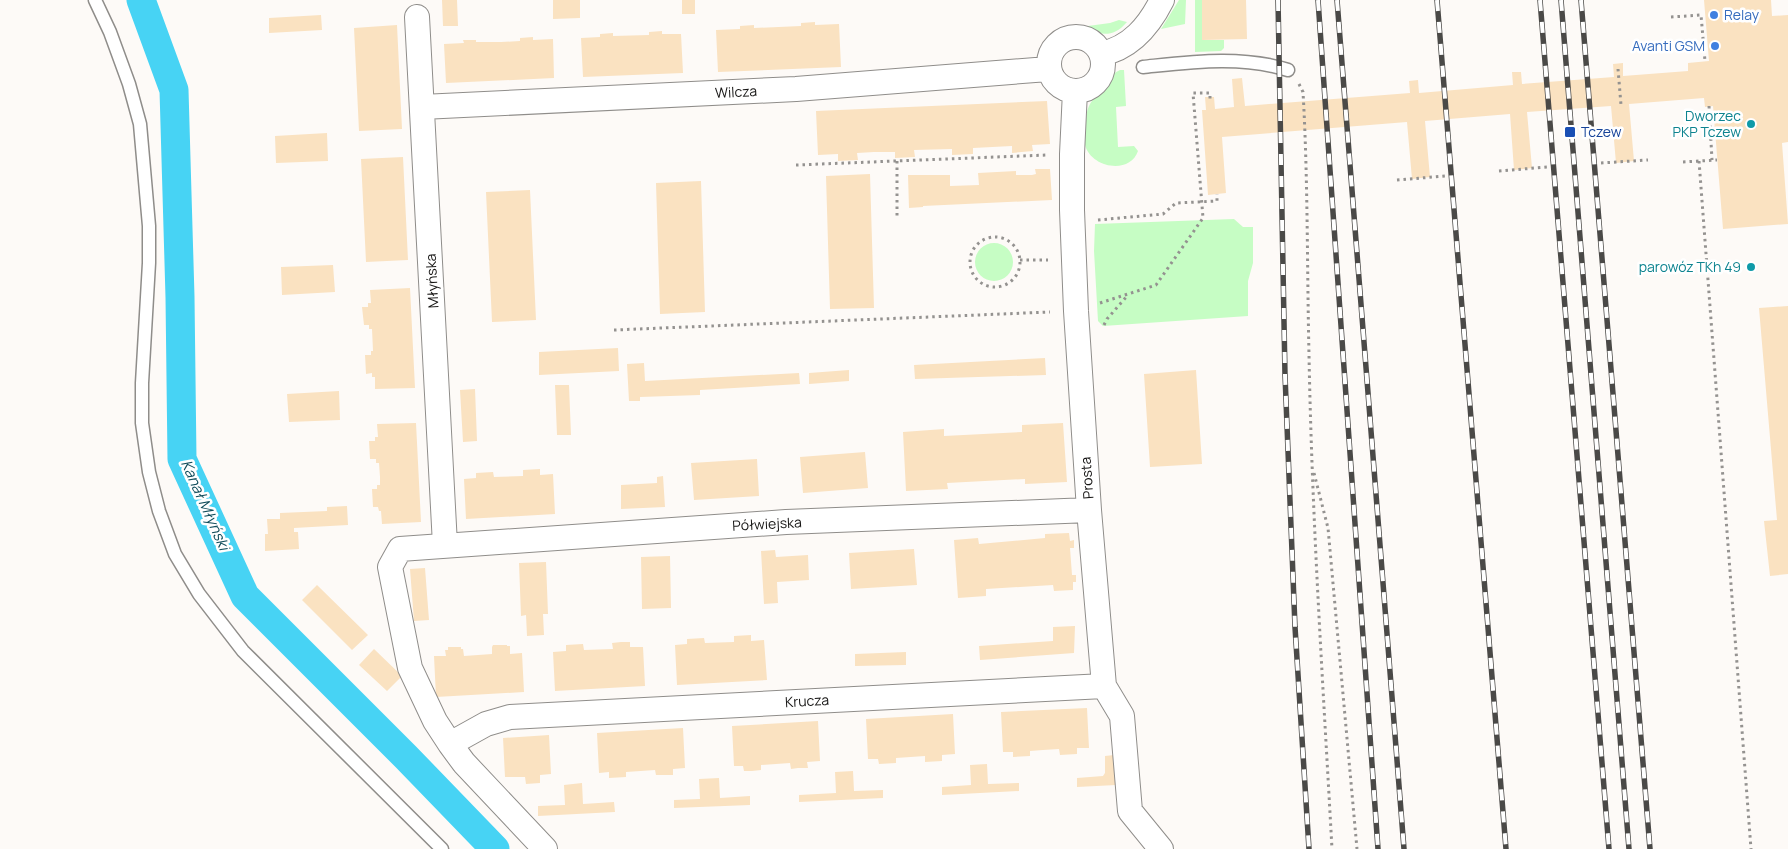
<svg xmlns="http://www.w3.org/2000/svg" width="1788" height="849" font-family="Manrope,sans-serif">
<rect width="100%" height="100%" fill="#fdfaf7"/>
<path fill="#c6fdc4" d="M1179,0H1186L1185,24L1161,29Z
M1195,0H1202V40H1224V48L1221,51L1195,52Z
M1119,20L1127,22C1109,43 1096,30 1073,28L1110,23Z
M1120,70H1124L1126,106L1116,107L1118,147L1134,146L1138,151C1130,175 1091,168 1085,145C1084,140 1085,132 1086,126C1086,119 1086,111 1090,104C1093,98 1099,95 1103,90C1109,82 1110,74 1120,70Z
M1234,219L1243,227H1253V263L1248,281V316L1103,326L1098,321L1094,251L1095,224Z
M975 262a19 19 0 1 1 38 0a19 19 0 1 1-38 0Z"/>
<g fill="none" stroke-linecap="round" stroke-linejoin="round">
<path stroke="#47d3f4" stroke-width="29" d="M141,0L174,90L180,297L182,459L245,596L406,757L495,849"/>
</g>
<path fill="#fae2c1" d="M442,0H457L458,26H443Z
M553,0H580V18L553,19Z
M682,0H695V14H682Z
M1202,0H1246L1247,39L1202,40Z
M1704,0H1771L1772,16L1788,15V142L1782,143L1788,224L1723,229L1713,106L1705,107L1704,98L1629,104L1634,161L1616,163L1611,106L1527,112L1532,168L1514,170L1510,114L1425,121L1430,177L1412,179L1407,122L1222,137L1226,193L1208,195L1202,110H1206L1205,97H1214L1215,109L1234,107L1232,79L1242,78L1245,106L1410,93L1409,81L1418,80L1419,93L1513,85L1512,72H1521L1522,84L1614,77L1613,64L1623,63V76L1688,71V63L1709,61Z
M321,15L322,30L269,33V18Z
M815,22V25L839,24L841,67L718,72L716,30L740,29V26L754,25V28L801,26V23Z
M397,25L402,129L359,131L354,28Z
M662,31V34H681L683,73L583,77L581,38L600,37V34L613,33V36L649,35V32Z
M533,37V40L553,39L554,78L446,83L444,44L464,43L463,40H476V42H501L520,41V38Z
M1047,101L1050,144L1032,145L1033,151L1012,153V146L973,148V154L952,155V149L914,150L915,157L895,158V152H874L857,153L858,160L838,161V154L818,155L816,111Z
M327,133L328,161L276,163L275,136Z
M403,157L408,260L366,262L361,159Z
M1035,169H1050L1052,200L923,206V207L909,208L908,175H950V186L979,185L978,173L1016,171V175H1032L1036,174Z
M870,174L874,308L830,309L826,176Z
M701,181L705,312L660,314L656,183Z
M530,190L536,320L492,322L486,192Z
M333,265L335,292L282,295L281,267Z
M410,288L415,388L375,389V377H372V373L366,374L365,355H371V351H373L372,329H369V325H364L362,307H368V303H371L370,290Z
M1788,306V574L1770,576L1764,521L1777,520L1759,308Z
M618,348L619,371L539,375V352Z
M1045,358L1046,375L915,379L914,365Z
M644,363L645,381L799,373L800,384L700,390V395L640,397V401H629L627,364Z
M849,370V381L809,384V373Z
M1196,370L1202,464L1150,467L1144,374Z
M555,385H569L571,435H557Z
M475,389L477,441L463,442L460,390Z
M339,391L340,420L289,422L287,394Z
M416,423L421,522L382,524L381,511H379L378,507H373L372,489H377V485H380V477L379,463H376V459H370L369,441H375V437H378L377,424Z
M1063,423L1067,482L1025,484V479L947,483L948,489L906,491L903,432L944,429V436L1022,432V425Z
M865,452L868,488L803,493L800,457Z
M757,459L759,496L694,500L691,463Z
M540,469V475L553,474L555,514L466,519L464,479L476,478V473L493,472L494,477L523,476V470Z
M663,476L665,507L621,509V485L657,483V477Z
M347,506L348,525L294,528V532H298L299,549L265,551V534H268L267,519H280V513L327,511V507Z
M1069,533L1070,541L1074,540V548H1070L1072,575H1076V582H1073V590L1054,591L1053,585L986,589V596L958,598L954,540L978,538L979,544L1045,538V534Z
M914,549L917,585L851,589L849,553Z
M775,550L776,557L808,555L809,580L777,582L778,603L764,604L761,551Z
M670,556L671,608L642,609L641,557Z
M546,562L548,614H543L544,635L527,636L526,615L521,616L519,563Z
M425,568L429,620L414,621L410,569Z
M317,585L368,635L352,650L302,600Z
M1075,626L1074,653L980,660L979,646L1053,641V627Z
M751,635V641L764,640L767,680L677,685L675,645L687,644V639L704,638L705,643L734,642V636Z
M621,642H630V647H643L645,686L555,691L553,652L566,651V645L583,644L584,650L613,649L612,643Z
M493,645H507V646H510V654L522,653L524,692L436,697L434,656H446L445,650H448V647H461V649H463L464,656L492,654V647Z
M374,649L402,676L387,691L359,665Z
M906,652V665L855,666V654Z
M1087,708L1089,748H1077V754L1060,755L1059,749L1043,750L1030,751V756L1013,757V752H1003L1001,712Z
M953,714L955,754L942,755V761L925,762V756L896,758V763L879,764L878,759H868L866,719Z
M818,721L820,761L807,762L808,768H798L791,769L790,763L761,765V770L752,771H744L743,766H734L732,726Z
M683,728L685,768L673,769V775H656L655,770L626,772V777L609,778V772L599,773L597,733Z
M549,735L551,774L540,775V783L526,784L525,777H505L503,738Z
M1114,755L1116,785L1077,787V778L1103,776L1105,773V756Z
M987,764L988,784L1019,783V791L942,795V787L971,785L970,765Z
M853,771L854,791L883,790V798L799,802V795L836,793L835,772Z
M719,778L720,798L750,796V805L674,808V800L700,799L699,779Z
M582,783L583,804L614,802L615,812L538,816V806L565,805L564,785Z"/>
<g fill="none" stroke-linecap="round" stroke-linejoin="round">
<g stroke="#8f8d8a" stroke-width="15">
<path id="lane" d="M95,0L110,32L129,84L140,124L149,226V263L142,383V423L149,472L159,511L175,554L199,594L243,651L442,849
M1143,67C1191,62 1241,55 1288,70"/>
</g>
<g stroke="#8f8d8a" stroke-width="26">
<path id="street" d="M417,17L445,545
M1049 64a27 27 0 1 1 54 0a27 27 0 1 1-54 0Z
M1101,54C1131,48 1149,26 1162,0
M1075,91L1072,154V210L1076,311L1089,510L1104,686L1122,716L1130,811L1161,849
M422,107L796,89L1048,69
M450,744L435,721L410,668L390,567L400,549L786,522L1089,510
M545,849L464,763L450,744L486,724L510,717L1104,686"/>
</g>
<path stroke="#949290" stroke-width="3" stroke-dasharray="2.5 4" stroke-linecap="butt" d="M1671,17L1701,15L1705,61
M1618,69L1621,105
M1299,84L1303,92C1308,179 1307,267 1309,355C1312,520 1323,684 1332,849
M1709,106L1712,160
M897,161V217
M1699,161L1751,849
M1683,162L1717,160
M1601,163L1648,160
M796,165L1046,155
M1499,171L1547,167
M1397,180L1445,176
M1098,220L1163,214L1176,203L1217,201V194
M970 262a25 25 0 1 1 50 0a25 25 0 1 1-50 0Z
M1020,260H1048
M1100,303L1156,285L1203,218L1193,93H1210V102
M1104,325L1107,319L1128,295
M614,330L1050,312
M1314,473L1328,528L1357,849"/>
<use href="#lane" stroke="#fff" stroke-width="12"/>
<use href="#street" stroke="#fff" stroke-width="24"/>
<g stroke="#4a4947" stroke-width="5.5">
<path id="rail" d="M1278,0L1285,375L1295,627L1309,849
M1318,0L1378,849
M1337,0L1404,849
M1437,0L1506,849
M1540,0L1609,849
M1561,0L1629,849
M1581,0L1650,849"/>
</g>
<use href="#rail" stroke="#fff" stroke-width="4" stroke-dasharray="11" stroke-linecap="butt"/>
</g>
<g fill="#3f7fe0" stroke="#fff" stroke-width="2">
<circle cx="1714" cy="15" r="5"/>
<circle cx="1715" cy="46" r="5"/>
</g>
<g fill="#0f9aa8" stroke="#fff" stroke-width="2">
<circle cx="1751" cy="124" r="5"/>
<circle cx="1751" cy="267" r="5"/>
</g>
<rect fill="#1a4fb4" stroke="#fff" stroke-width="2" x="1564" y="126" width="12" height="12" rx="2.5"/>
<g text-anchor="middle" stroke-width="5" stroke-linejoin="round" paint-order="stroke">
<g font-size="14" fill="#366cbe" stroke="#fff" text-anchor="start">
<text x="1724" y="20">Relay</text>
<text x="1705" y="51" text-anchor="end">Avanti GSM</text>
</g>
<g font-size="14" fill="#161514" stroke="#fff">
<text transform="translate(736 92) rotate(-3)" y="5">Wilcza</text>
<text transform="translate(432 281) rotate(-93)" y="5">Młyńska</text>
<text transform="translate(1087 478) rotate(-94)" y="5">Prosta</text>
<text transform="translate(767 524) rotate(-3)" y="5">Półwiejska</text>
<text transform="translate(807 701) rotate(-3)" y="5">Krucza</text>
</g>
<g font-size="14" fill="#0d838f" stroke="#fff" text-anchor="end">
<text x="1741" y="121">Dworzec<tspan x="1741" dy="16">PKP Tczew</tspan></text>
<text x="1741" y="272">parowóz TKh 49</text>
</g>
<g font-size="14" fill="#164399" stroke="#fff" text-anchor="start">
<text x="1581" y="137">Tczew</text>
</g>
<g font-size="15" font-style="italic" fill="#124d5b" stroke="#fff">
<text transform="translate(205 505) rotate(66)" y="5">Kanał Młyński</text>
</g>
</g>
</svg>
